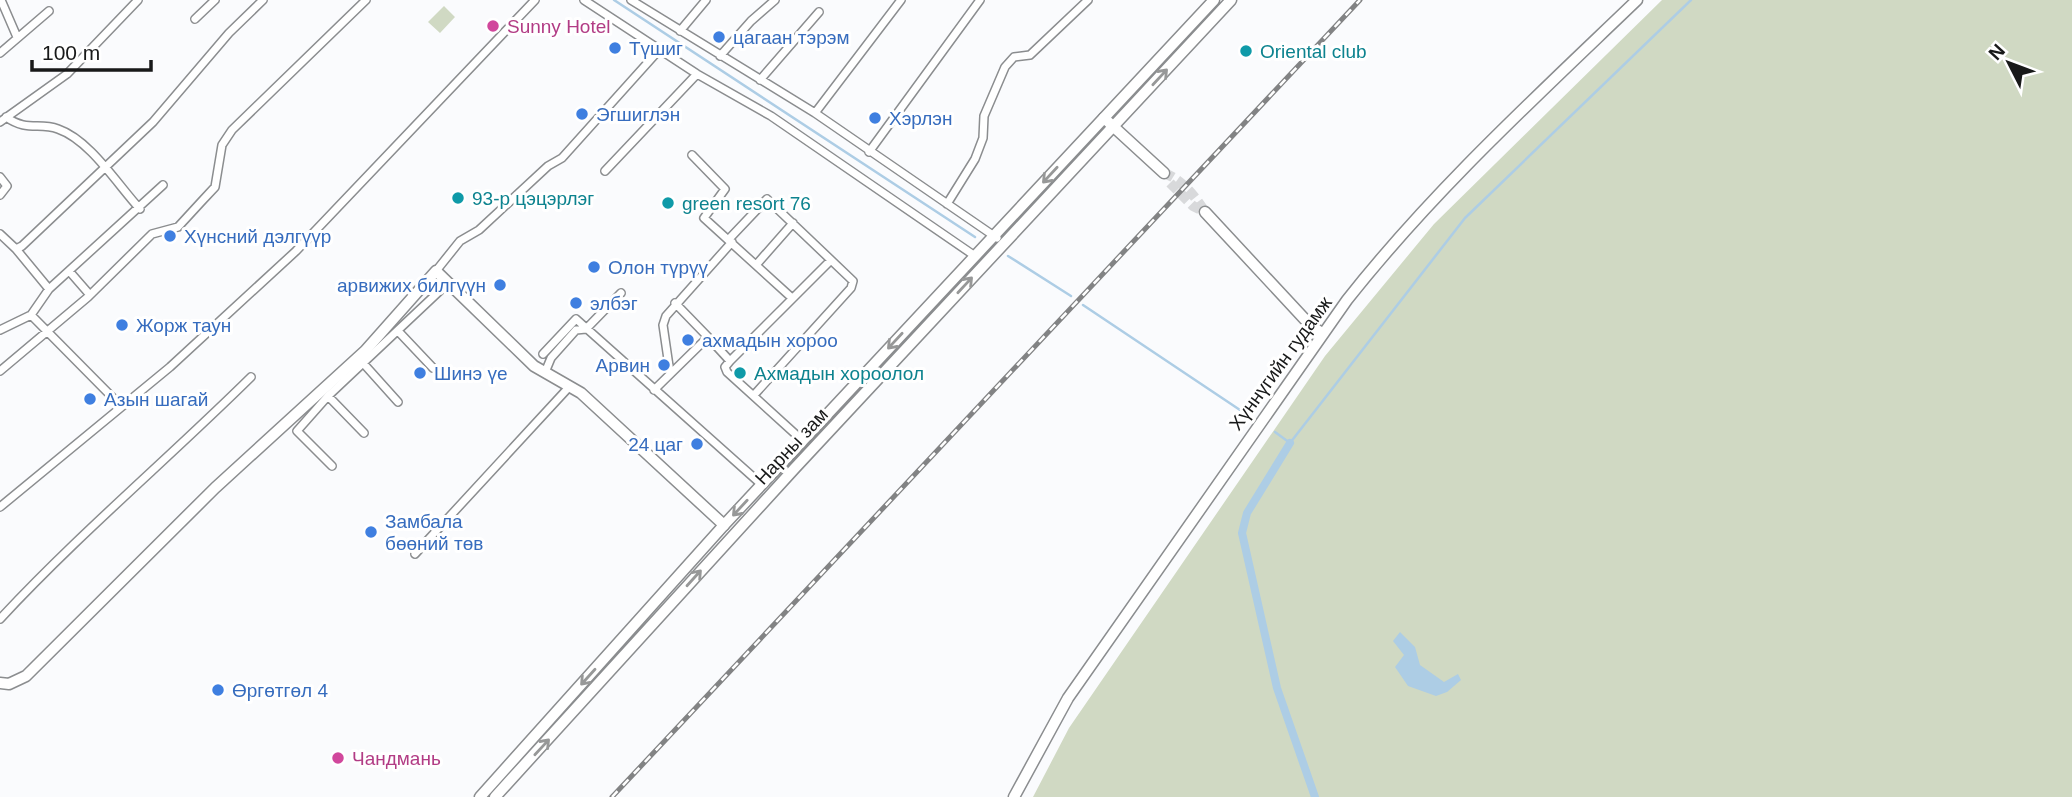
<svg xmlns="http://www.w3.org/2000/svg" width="2072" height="797" font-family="Helvetica,sans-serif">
<rect width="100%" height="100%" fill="#fafbfd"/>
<path fill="#d0d9c3" d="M1662,0H2072V797H1033L1069,728L1325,356L1434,224Z
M444,6L455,17L440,33L428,22Z"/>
<path fill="#adcde5" d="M1400,632L1415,647L1420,665L1444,682L1458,674L1461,680L1447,692L1436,696L1408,686L1395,667L1404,655L1393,641Z"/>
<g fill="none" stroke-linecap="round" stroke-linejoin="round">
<path stroke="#adcde5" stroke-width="2.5" d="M614,0L975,237
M1008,256L1071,296
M1083,305L1246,414
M1275,432L1290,443L1465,218L1691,0"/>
<path stroke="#adcde5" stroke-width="8" d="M1290,443L1247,513L1242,533L1277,688L1315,797"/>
<path stroke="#d8d9db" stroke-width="10" stroke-dasharray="10 5" stroke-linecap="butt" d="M1164,173C1181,179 1196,197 1205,212
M1170,183L1193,206L1203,211"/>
<g stroke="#8b8d8f" stroke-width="10">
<path id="street" d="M1,0L17,37
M584,0L697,74L771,116L975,256
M631,0L815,113L997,238
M195,19L215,0
M680,31L706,0
M0,53L49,11
M720,56L751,21L775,0
M760,80L819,12
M815,113L901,0
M6,117C27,132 39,122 58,129C90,140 117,184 140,209
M0,122L67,74L138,0
M869,152L980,0
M692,155L725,189L704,218L792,298
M605,171L697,74
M0,177L7,186L0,195
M947,204L975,159L983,138L984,116L1005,67L1014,57L1030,55L1088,0
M0,234L16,249L22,246L153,122L229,33L263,0
M729,239L767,199L853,281L851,288L754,395
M16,249L49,289
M756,265L793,223
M436,271L460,241L479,230L548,166L562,158L660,49
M70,272L90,295
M675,303L708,337
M0,330L31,315
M398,331L433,368
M543,354L576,319L762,485
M730,361L831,260
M363,363L398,402
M546,370L551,358L576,330L586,329L621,293
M0,371L88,297L152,234L178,227L201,202L215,187L222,145L232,130L366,0
M670,373L663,325L666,316L732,242
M654,390L708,337L730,361L725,367L727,372L803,441
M328,396L364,433
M121,406L31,315L49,289L163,185
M332,466L297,431L328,396L448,283
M0,507L170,367L296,251L535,0
M415,554L570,386
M0,619C79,534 168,459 251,377"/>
</g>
<g stroke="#8b8d8f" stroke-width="13">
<path id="secondary" d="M1104,118L1164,173
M1205,212L1311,326L1322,333
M0,683L9,684L26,676L215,488L365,351L436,271L534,366L581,393L724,525
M1014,797L1068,698L1347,300C1433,191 1537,96 1637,0"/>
</g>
<g stroke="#8b8d8f" stroke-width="13">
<path id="primary" d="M480,797L724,525L1214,0
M495,797L794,469L1231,0"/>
</g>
<use href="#street" stroke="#fff" stroke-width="7"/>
<use href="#secondary" stroke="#fff" stroke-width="10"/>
<use href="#primary" stroke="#fff" stroke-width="10"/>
<g stroke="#828384" stroke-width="5">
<path id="rail" d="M612,797L1360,0"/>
</g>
<use href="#rail" stroke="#fff" stroke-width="2.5" stroke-dasharray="8" stroke-linecap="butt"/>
</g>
<defs><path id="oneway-shaft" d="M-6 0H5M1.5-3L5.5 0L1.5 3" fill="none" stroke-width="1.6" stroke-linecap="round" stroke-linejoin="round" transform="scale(1.75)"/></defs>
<g stroke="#979898">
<use href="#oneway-shaft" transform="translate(1160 77) rotate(-47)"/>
<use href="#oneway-shaft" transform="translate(1050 175) rotate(133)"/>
<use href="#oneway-shaft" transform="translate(965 285) rotate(-47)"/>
<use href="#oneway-shaft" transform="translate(895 341) rotate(133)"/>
<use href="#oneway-shaft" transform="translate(740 508) rotate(133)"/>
<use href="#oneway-shaft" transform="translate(694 578) rotate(-48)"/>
<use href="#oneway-shaft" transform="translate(588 677) rotate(132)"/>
<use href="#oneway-shaft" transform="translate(542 747) rotate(-47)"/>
</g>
<g fill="#d1479c" stroke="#fff" stroke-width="2.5">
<circle cx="493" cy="26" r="7"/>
<circle cx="338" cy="758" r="7"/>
</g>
<g fill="#3f7fe0" stroke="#fff" stroke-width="2.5">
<circle cx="719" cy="37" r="7"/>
<circle cx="615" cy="48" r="7"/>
<circle cx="582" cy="114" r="7"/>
<circle cx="875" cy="118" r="7"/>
<circle cx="170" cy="236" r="7"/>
<circle cx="594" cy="267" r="7"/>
<circle cx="500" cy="285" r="7"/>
<circle cx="576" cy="303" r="7"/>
<circle cx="122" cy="325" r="7"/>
<circle cx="688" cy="340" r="7"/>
<circle cx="664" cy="365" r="7"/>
<circle cx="420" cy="373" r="7"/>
<circle cx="90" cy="399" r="7"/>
<circle cx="697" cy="444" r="7"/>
<circle cx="371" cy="532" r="7"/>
<circle cx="218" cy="690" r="7"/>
</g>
<g fill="#0f9aa8" stroke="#fff" stroke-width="2.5">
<circle cx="1246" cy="51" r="7"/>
<circle cx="458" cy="198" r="7"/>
<circle cx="668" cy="203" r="7"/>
<circle cx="740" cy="373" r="7"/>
</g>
<g text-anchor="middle" stroke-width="6" stroke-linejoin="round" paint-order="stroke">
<g font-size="19" fill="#b23c85" stroke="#fff" text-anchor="start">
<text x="507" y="33">Sunny Hotel</text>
<text x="352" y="765">Чандмань</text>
</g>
<g font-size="19" fill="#366cbe" stroke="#fff" text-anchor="start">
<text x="733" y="44">цагаан тэрэм</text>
<text x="629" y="55">Түшиг</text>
<text x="596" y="121">Эгшиглэн</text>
<text x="889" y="125">Хэрлэн</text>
<text x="184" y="243">Хүнсний дэлгүүр</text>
<text x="608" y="274">Олон түрүү</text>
<text x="486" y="292" text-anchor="end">арвижих билгүүн</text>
<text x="590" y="310">элбэг</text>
<text x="136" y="332">Жорж таун</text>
<text x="702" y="347">ахмадын хороо</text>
<text x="650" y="372" text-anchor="end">Арвин</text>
<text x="434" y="380">Шинэ үе</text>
<text x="104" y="406">Азын шагай</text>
<text x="683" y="451" text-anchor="end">24 цаг</text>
<text x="385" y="528">Замбала<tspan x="385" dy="22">бөөний төв</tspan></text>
<text x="232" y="697">Өргөтгөл 4</text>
</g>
<g font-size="19" fill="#0d838f" stroke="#fff" text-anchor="start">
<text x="1260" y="58">Oriental club</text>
<text x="472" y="205">93-р цэцэрлэг</text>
<text x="682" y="210">green resort 76</text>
<text x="754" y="380">Ахмадын хороолол</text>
</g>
<g font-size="19" fill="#181919" stroke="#fff">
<text transform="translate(1280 363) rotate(-54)" y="7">Хүннүгийн гудамж</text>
<text transform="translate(791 446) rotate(-47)" y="7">Нарны зам</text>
</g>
</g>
<g transform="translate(2009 63) rotate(312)" stroke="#ffffff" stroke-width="5" paint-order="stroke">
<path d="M0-5L12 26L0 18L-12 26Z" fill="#181919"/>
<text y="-10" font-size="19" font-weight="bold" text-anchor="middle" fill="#181919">N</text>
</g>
<path d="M32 60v10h119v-10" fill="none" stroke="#181919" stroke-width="3.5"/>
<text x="42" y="60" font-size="21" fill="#181919" stroke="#ffffff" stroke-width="5" paint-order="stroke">100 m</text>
</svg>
